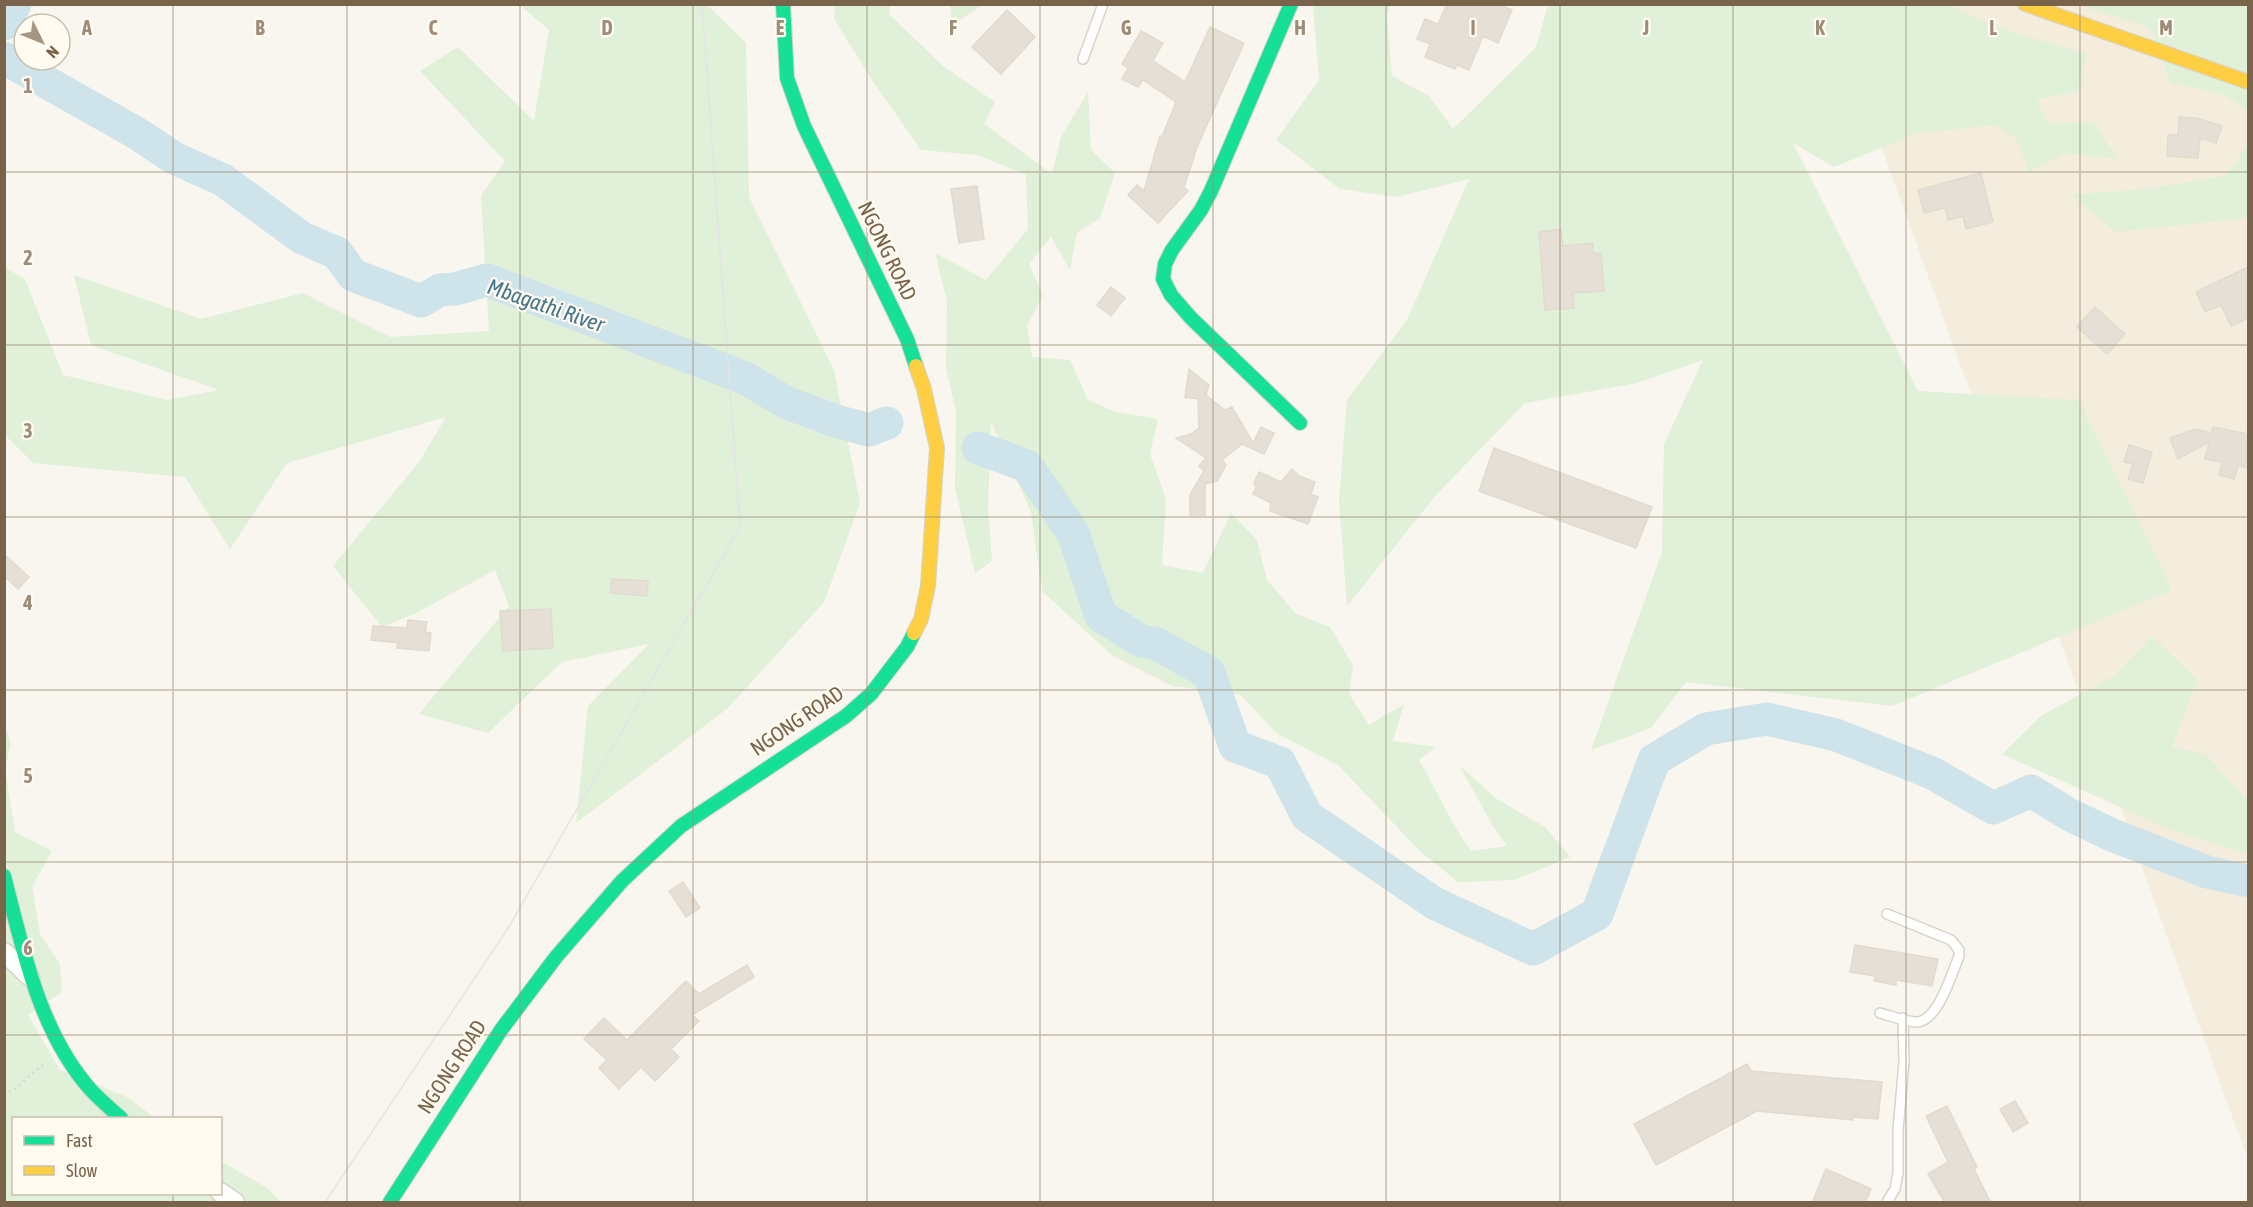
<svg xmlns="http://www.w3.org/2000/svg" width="2253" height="1207" font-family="'Asap Condensed',sans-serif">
<rect width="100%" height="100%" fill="#f8f6ee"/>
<path fill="#f4edde" d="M1830,5H2248V1151L2245,1152Z"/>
<path fill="#e1f0d8" d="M950,4H983V5L952,25Z
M520,5H707L746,43L749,197L834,370L860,503L824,602L728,708L576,823L588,706L649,644L562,662L488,733L419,714L509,606L495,570L416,613L382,627L333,566L419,462L446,417L287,463L230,549L185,477L33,463L5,435L4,267L25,279L63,375L167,400L219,390L91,345L74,275L201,319L303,293L390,337L489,331L481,196L505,161L420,71L458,47L534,121L549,30Z
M835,5H890L889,14L943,66L995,102L984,124L1052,174L1061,137L1088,92L1091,150L1115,173L1100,218L1077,233L1070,270L1051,237L1029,264L1043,296L1027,326L1032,357L1070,360L1088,400L1116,412L1158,419L1150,454L1166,499L1162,565L1203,573L1231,513L1257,540L1267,580L1296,614L1330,627L1353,665L1349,694L1369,725L1404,704L1393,741L1436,747L1419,760C1437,791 1450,822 1471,851L1507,846L1493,826L1459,765L1497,799L1545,827L1570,857L1514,880L1458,882L1420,851L1338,765L1276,733L1241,695L1172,686L1113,656L1042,591L1031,512L991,422L988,509L992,561L975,573L955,488L956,412L946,367L947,301L935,253L986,280L1028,229L1026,175L978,155L921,150L872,80L834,19Z
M1313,5H1390L1387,17L1392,76L1429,96L1453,129L1536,47L1548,5H1956L1954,8L1996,27L2086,54L2079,91L2037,99L2047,124L2093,122L2118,159L2064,153L2029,172L2016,138L1994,125L1918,133L1834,167L1793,143L1918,391L2079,400L2172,590L1892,706L1686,682L1651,728L1591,750L1662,552L1664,444L1703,360L1637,383L1525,403L1436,495L1347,606L1339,500L1347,400L1407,320L1469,179L1396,197L1340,189L1276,140L1319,80Z
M2079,5H2248V110L2222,94L2171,83L2150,28Z
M2248,144V218L2115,232L2072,195L2144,189L2226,176Z
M2152,636L2197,680L2172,747L2206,754L2248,802V854L2171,830L2002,754L2041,716L2115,675Z
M4,724L11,744L5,768L15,832L52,851L32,887L40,934L60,964L62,992L28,1015L60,1070L127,1097L155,1118H14V1194H220L221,1161L267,1188L281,1202H5Z"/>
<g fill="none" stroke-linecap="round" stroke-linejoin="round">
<path stroke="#cee3ea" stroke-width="33" d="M4,24L15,4
M4,58L138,134L174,158L223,180L302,238L337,253L353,275L421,301L440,290L455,289L487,280L745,378L787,403L836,421L869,430L887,423
M978,448L1027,466L1073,533L1101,616L1141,641L1155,643L1209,673L1235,746L1280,763L1307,816L1434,903L1533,949L1597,914L1654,760L1706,729L1767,719L1836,735L1932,773L1993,808L2031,791L2070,815L2112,835L2207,872L2248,881"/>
</g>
<path fill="#e5dfd5" stroke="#e2dacf" stroke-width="1.5" d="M1447,4H1497L1512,10L1498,43L1483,36L1469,70L1457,65L1455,69L1425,57L1430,44L1417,39L1425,19L1438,24Z
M1007,10L1035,37L1001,74L972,47Z
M1210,27L1244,43L1197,147L1184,187L1188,191L1158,223L1128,195L1137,185L1144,191L1160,136L1162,137L1176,102L1143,80L1138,87L1122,79L1128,68L1122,64L1141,31L1163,43L1153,61L1185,82Z
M2179,117L2197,118L2222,126L2216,143L2200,138L2198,158L2167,156L2168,135H2178Z
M1981,173L1993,222L1966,229L1963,216L1948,220L1945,208L1924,213L1918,190Z
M977,186L984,239L959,243L951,189Z
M1561,229L1563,246L1593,243L1592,252L1601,254L1604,291L1573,293L1574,308L1545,310L1539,232Z
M2248,267V318L2231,326L2221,305L2205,312L2196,292Z
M1111,287L1125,298L1111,316L1097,305Z
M2095,307L2125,334L2107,354L2077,327Z
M1189,369L1209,385L1206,395L1225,410L1232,407L1253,443L1261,427L1274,433L1264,454L1242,444L1222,460L1226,465L1217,481L1205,484V515H1190V495L1204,471L1199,466L1206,458L1176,438L1191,434L1199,428L1198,399L1185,397Z
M2213,427L2248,434V468L2238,466L2234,479L2219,475L2222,462L2205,459L2209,442L2178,459L2170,438L2195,429L2211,433Z
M2129,445L2152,452L2143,483L2128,479L2133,464L2124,462Z
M1494,448L1652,507L1636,548L1479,491Z
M1292,469L1299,476L1315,482L1311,494L1318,497L1308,524L1270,511L1271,503L1253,494L1256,488L1254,483L1259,472L1281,482Z
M4,554L29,577L18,589L4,576Z
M612,579L648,581L647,596L610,593Z
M551,609L553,648L503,651L500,611Z
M408,620L427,622L425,632L431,633L429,651L397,648L398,643L371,640L373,626L407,628Z
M683,882L700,908L686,917L669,891Z
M1855,945L1938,959L1932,986L1896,980V985L1874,981L1875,976L1850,972Z
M747,965L754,977L692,1015L699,1021L671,1049L679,1057L655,1081L641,1067L619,1089L599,1068L607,1060L584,1039L604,1018L627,1040L686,981L699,994Z
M1747,1064L1751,1071L1882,1082L1878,1119L1853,1117V1120L1757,1111L1656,1165L1634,1124Z
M2015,1101L2028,1123L2013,1132L2000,1109Z
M1947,1106L1977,1167L1974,1169L1991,1203H1945L1928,1174L1948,1162L1926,1116Z
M1826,1169L1871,1189L1865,1203H1812Z"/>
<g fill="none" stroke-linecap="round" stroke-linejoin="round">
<g stroke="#d8d3cb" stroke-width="12">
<path id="lane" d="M1083,59L1103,4
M1880,1013C1891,1016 1906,1022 1917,1022C1938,1021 1952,973 1959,956V950L1951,940L1887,914
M1887,1202L1895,1189L1898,1173V1130L1904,1062L1903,1018"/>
</g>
<g stroke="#d8d3cb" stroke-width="21">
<path id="street" d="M4,952L30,977
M220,1192L235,1202"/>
</g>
<g stroke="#d6d2c8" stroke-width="16">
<path id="fast" d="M783,4L787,78L804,126L907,339L916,366
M1291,4L1211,191L1201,210L1172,250L1165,264L1163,279L1171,295L1191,318L1300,423
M4,876C23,949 39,1031 90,1089C100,1100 111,1109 121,1118
M390,1202L501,1030L556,957L622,881L681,826L846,716L871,694L907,647L914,633"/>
</g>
<g stroke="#d6d2c8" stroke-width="16">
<path id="slow" d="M2025,4L2248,82
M914,633L921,619L928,586L937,448L924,389L916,366"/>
</g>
<path stroke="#dbd6ce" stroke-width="3" stroke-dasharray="1.5 4.5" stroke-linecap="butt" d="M4,1095L16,1088L45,1063"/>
<use href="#lane" stroke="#fefefc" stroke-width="9"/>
<use href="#street" stroke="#fefefc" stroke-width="18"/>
<use href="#fast" stroke="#16e098" stroke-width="14"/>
<use href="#slow" stroke="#ffcf43" stroke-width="14"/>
<path stroke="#e6e3e6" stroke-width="1.5" d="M325,1202L507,930L740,527L702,4"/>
</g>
<path fill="none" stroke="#9c8c79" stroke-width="1.5" stroke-opacity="0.55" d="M173,4V1118M347,4V1202M520,4V1202M693,4V1202M867,4V1202M1040,4V1202M1213,4V1202M1386,4V1202M1560,4V1202M1733,4V1202M1906,4V1202M2080,4V1202M4,172H2248M4,345H2248M4,517H2248M4,690H2248M4,862H2248M4,1035H2248M173,1194V1202"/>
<g text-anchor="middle" stroke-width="4.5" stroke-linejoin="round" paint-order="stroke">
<g font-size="21" fill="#79634b" stroke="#fffbf0">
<text transform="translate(887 251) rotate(64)" y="7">NGONG ROAD</text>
<text transform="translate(797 721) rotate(-34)" y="7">NGONG ROAD</text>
<text transform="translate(452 1067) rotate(-57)" y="7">NGONG ROAD</text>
</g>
<g font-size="22" font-style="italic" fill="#43758d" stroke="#fffbf0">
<text transform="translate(546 305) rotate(19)" y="8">Mbagathi River</text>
</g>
</g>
<g font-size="20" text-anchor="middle" font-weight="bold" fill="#9c8c79" stroke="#fffbf0" stroke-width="4.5" stroke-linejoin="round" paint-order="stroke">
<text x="87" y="35">A</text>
<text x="260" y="35">B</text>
<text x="433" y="35">C</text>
<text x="607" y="35">D</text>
<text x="780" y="35">E</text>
<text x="953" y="35">F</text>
<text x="1126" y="35">G</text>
<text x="1300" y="35">H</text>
<text x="1473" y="35">I</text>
<text x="1646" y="35">J</text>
<text x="1820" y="35">K</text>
<text x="1993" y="35">L</text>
<text x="2166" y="35">M</text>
<text x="28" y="93">1</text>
<text x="28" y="265">2</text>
<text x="28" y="438">3</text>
<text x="28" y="610">4</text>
<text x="28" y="783">5</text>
<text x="28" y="955">6</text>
</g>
<rect width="2253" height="1207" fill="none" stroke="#79634b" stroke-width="12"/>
<rect x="12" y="1117" width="210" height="78" fill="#fffbf0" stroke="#c9beae" stroke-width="1.5"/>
<rect x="24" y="1136" width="30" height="9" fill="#16e098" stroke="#c9beae" stroke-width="1.5"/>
<text x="66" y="1147" font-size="18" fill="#79634b">Fast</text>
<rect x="24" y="1166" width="30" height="9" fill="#ffcf43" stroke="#c9beae" stroke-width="1.5"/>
<text x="66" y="1177" font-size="18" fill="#79634b">Slow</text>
<g transform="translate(42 42) rotate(133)"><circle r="28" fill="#fffbf0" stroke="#c9beae" stroke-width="1.5"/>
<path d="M0-4.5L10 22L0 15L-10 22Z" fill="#a59684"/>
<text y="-9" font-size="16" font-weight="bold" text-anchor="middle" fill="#79634b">N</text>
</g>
</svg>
